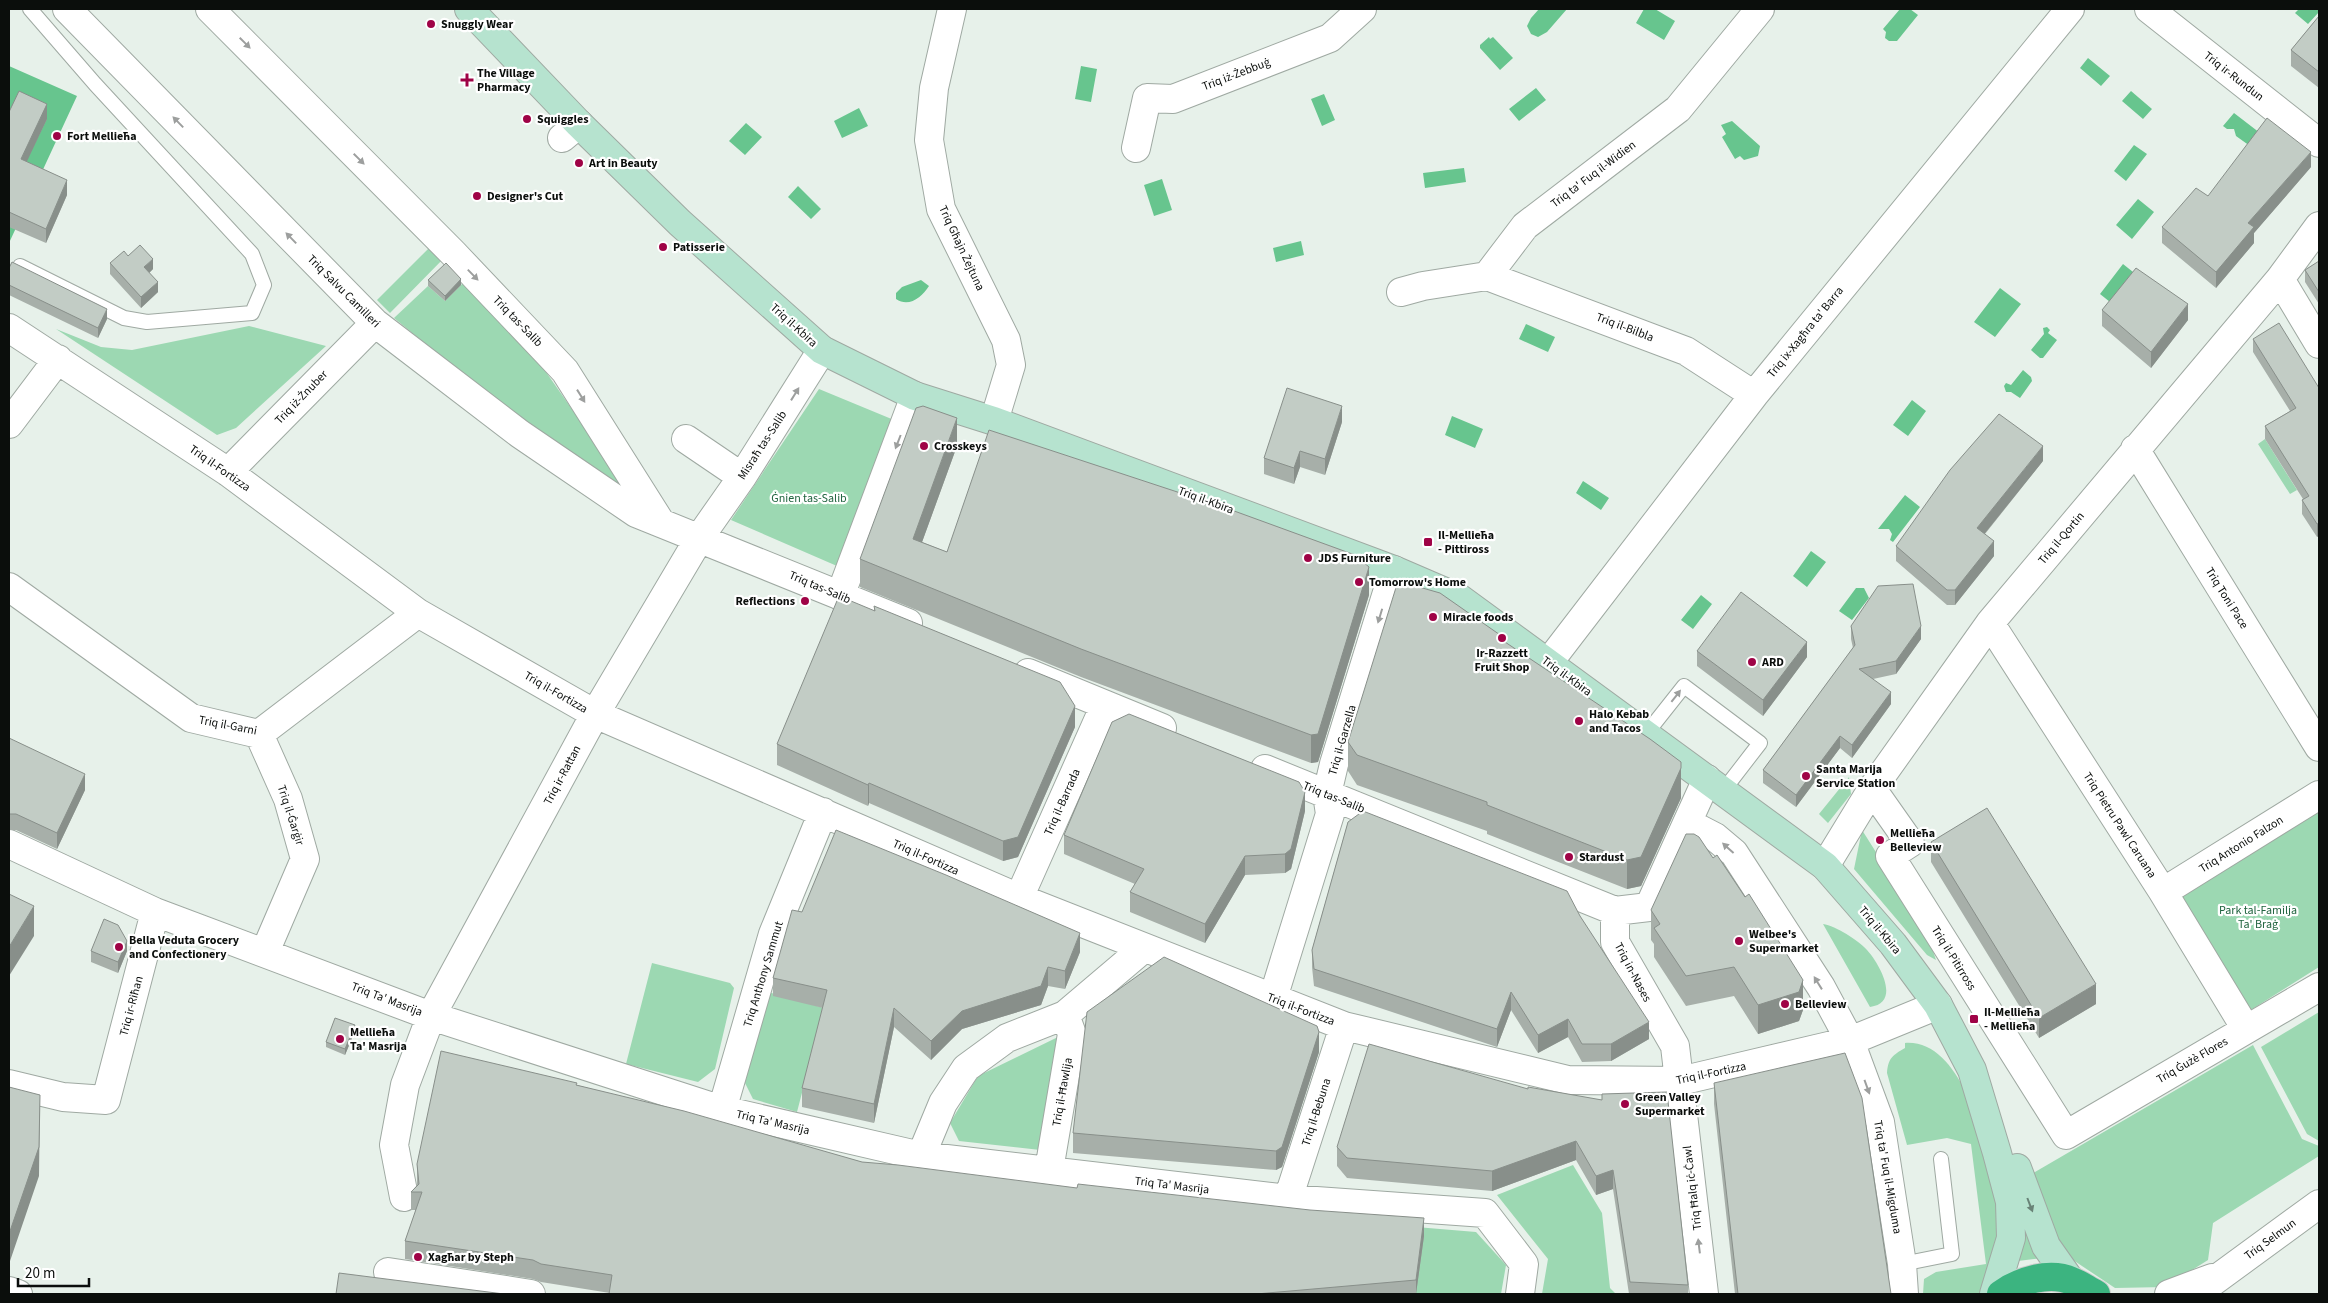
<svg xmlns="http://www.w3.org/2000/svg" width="2328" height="1303" font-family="'Source Sans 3',sans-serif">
<rect width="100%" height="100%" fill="#e7f1ea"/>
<path fill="#9cd8b2" d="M434,243L447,255L390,313L377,300Z
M464,282L539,362L636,501L466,377L394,318L428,286L445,301Z
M249,326L326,346L236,428L217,435L56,329L101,347L132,350Z
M819,389L894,420L837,566L731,520Z
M2265,439L2297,490L2290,494L2258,444Z
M1849,777L1851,794L1828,823L1819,814Z
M2319,806V967L2246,1013L2173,896Z
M1862,830L1927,933L1936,960L1927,955L1854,869Z
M1823,924C1836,926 1858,940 1867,950C1879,963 1902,1003 1870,1007Z
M652,963L730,983L734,988L715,1069L698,1082L626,1064Z
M768,992L824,1008L797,1112L753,1099L745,1083Z
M2319,1012V1141L2307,1134L2261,1047Z
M1058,1037L1049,1151L959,1141L950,1123L978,1076Z
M1905,1043C1959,1039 1982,1132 1993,1172C1996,1185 2002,1200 2003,1213C2005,1225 1986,1279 1982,1294H1923L1924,1279L1936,1272L1986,1264L1971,1144L1947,1138L1907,1145L1887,1073C1888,1058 1893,1055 1905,1048Z
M2253,1045L2302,1139L2319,1146V1156L2213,1223L2208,1260L2165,1287L2115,1288L2064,1254L2028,1176Z
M1573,1165L1602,1213L1610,1288L1616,1294H1542L1548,1259L1497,1195Z
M2021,1208L2043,1258L2018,1261Z
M1416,1227L1476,1232L1506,1265L1501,1294H1401Z"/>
<path fill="#67c58e" d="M1539,9H1567L1547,32L1538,37L1531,34L1527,26L1531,18Z
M1644,9H1655L1675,21L1664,40L1636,23Z
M1900,9H1910L1918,15L1897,41H1889L1885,38L1886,32L1883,29Z
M2299,9H2319V12L2308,24L2295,13Z
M1489,37L1490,39L1493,37L1513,58L1500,70L1480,48V45Z
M2088,58L2110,76L2101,86L2080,68Z
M9,66L77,96L9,243Z
M1081,66L1097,69L1091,102L1075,99Z
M1536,88L1546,100L1519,121L1509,109Z
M2131,91L2152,109L2143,119L2122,101Z
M1324,94L1335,120L1322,126L1311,99Z
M859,108L868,126L842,138L834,121Z
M2234,113L2260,133L2250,146L2236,136L2234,129H2227L2223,126Z
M1732,121L1760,146L1758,156L1744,160L1740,156L1735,159L1722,137L1726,134L1721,125Z
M746,123L762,137L745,155L729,141Z
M2134,145L2147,154L2126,181L2114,171Z
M1464,168L1466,182L1425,188L1423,173Z
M1162,179L1172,210L1154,216L1144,185Z
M798,186L821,209L811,219L788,197Z
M2138,199L2154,212L2132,239L2116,225Z
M1301,241L1304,255L1276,262L1273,248Z
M2123,264L2133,272L2110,302L2100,294Z
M921,280L929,286C922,297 909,308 896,299V293L902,287Z
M2000,288L2021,304L1995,337L1974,322Z
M1526,324L1555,337L1548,352L1519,339Z
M2047,327L2050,330L2048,333L2057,340L2043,358H2040L2031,350L2044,334L2043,328Z
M2023,370L2031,377L2032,381L2020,398L2011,392H2006L2004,386L2006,383L2011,385Z
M1912,400L1926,411L1908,436L1893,425Z
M1452,416L1483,429L1475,448L1445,435Z
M1583,481L1609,498L1601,510L1576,493Z
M1905,495L1920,507L1893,542L1890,540L1892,534L1889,529H1878Z
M1811,551L1826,562L1807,587L1793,576Z
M1856,588H1864L1869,598L1852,620L1839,611Z
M1701,595L1712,604L1693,629L1681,620Z"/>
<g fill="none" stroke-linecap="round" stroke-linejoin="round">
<g stroke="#9fa9a2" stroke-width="16">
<path id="service" d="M20,266L124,318L147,322L252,313L264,285L252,254L95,84L30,9
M1646,734L1684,686L1760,743L1723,791
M1902,1264L1952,1254L1941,1159"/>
</g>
<g stroke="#9fa9a2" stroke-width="30">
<path id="minor" d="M67,9L375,323L520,434L636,513L908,623
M210,9L453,253L565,371L661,523
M2149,9L2319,143
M562,138L579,124
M1136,148L1147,98L1173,99L1330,38L1362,9
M1487,276L1686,351L1754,395
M2280,279L2319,344
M1401,292L1423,286L1487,276L1525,226L1678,109L1760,9
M9,328L228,472L418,613L595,714L1019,898L1344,1026L1568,1080L1680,1081L1850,1041L1938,1005
M9,424L58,359
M686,439L742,477
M2135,449L2319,747
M228,472L375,323
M9,587L191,718L259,734L418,613
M840,596L915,396
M1990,623L2163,892L2246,1029
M1549,662L1754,395L2070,9
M1028,673L1162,728
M259,734L288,799L305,859L265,952
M1265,769L1615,911L1649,907L1707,779
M1872,789L1910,843L1890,856L2066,1135L2319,987
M1688,823L1715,837L1734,853L1821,987L1850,1041L1880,1122L1902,1264L1904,1294
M9,844L155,912L431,1016L722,1110L921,1156L1288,1199L1485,1213L1524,1264L1520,1294
M1825,866L1872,789L1990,623L2280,279L2319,226
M2163,892L2319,795
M1019,898L1105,705
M1615,911V942L1675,1046L1704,1294
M1273,998L1330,814L1327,794L1334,764L1394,570
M9,1084L63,1097L106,1100L155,912
M722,1110L773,934L823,812
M921,1156L943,1103L966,1068L1007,1038L1065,1015L1144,948
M1049,1170L1072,1034L1065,1015
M404,1197L394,1145L405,1085L431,1016L595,714L700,537L742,477L822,350
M1288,1199L1344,1026
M388,1272L531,1294
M9,1291L18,1294"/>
</g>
<g stroke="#9fa9a2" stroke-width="30">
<path id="tertiary" d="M952,9L934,88L929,140L941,209L1006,340L1011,365L994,421
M2169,1294L2212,1278
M2196,1294L2319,1204"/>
</g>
<g stroke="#9fa9a2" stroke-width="30">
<path id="secondary" d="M469,9L579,124L680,223L822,350L915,396L994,421L1394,570L1459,598L1825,866L1893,944L1938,1005L1972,1070L1997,1153L2010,1202L2011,1238L1994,1294
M2017,1168L2046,1246L2070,1280"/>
</g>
<g stroke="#cecfce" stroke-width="30">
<path id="trunk" d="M2001,1294C2019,1281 2049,1271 2072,1281C2080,1284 2088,1290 2096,1294"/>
</g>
<use href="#service" stroke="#fff" stroke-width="14"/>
<use href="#minor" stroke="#fff" stroke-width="28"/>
<use href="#tertiary" stroke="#fff" stroke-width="28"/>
<use href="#secondary" stroke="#b6e3cf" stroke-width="28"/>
<use href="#trunk" stroke="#3cb480" stroke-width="28"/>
</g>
<path fill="#a7afa9" d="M2319,16V88L2291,66V50Z
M9,112L47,119L26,162L67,195L46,243L9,227Z
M2311,167L2254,233V243L2216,288L2162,243V227L2208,196Z
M128,256L153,269L149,273L158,292L141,308L110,274V263Z
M2319,261V304L2305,282V270Z
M9,268L107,319L98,338L9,295Z
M428,280L461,285L445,301L428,286Z
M2102,310L2188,320L2151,368L2102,326Z
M2253,339L2319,388L2317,537L2302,514V500L2303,499L2265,439V426L2290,411L2253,352Z
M1342,422L1325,475L1300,467L1294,484L1264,474V458Z
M957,446L922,542L947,552L1369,595L1318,762L1311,763L1081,677L860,587V559Z
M2043,461L1985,534L1994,556L1955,605H1947L1896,561V546Z
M874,606L1075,727L1018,857L1003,861L869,803L868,806L777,765V744L874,610Z
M1851,626L1921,639L1896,674L1873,679L1891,704L1852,758L1840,748L1796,807L1763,783V770L1853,648L1851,639Z
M1503,641L1681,798L1641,886L1627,889L1487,834V831L1357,785L1348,771V742Z
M1697,651L1807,657L1763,716L1697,666Z
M9,738L85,790L57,849L16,830H9Z
M1305,811L1291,869L1285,873L1245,875L1205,943L1130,912V892L1135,884L1064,854V835Z
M1348,822L1649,1039L1611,1061L1582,1062L1568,1037L1538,1053L1511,1010L1497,1047L1314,986L1312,967V950Z
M1931,842L2096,1004L2039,1038L1931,862Z
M1651,910L1803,1010L1799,1021L1758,1034L1734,996L1686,1006L1654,957V944L1651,940Z
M802,912L1080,952L1065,989L1048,986L1041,1005L962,1029L931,1060L894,1027L874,1123L802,1107V1088L823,1008L773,996V978Z
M91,951H127L118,973L91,962Z
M355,1031L345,1055L326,1047V1042Z
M1319,1052L1282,1167L1276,1170L1073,1153V1133Z
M1714,1083L1891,1294H1735L1714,1104Z
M577,1085L862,1162L1424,1236L1416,1294H609L610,1293L541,1282L533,1279L405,1259V1241L416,1210H411V1192L417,1185V1164Z
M1528,1089L1602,1100V1094L1688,1285V1294H1629L1613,1189L1596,1195L1576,1160L1492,1191L1347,1178L1337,1166V1147Z"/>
<path fill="#888f8a" d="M47,104V119L21,174V159Z
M2311,152V167L2254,233V243L2216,288V272L2248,223Z
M67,180V195L46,243V229Z
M153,259V269L144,278V267Z
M461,279V285L445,301V296Z
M158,282V292L141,308V297Z
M2188,304V320L2151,368V352Z
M107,309V319L98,338V328Z
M1342,406V422L1325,475V459Z
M957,418V446L913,567V539Z
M2043,446V461L1977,543V528Z
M1300,451V467L1294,484V468Z
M2319,523V536L2317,537V524Z
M1994,541V556L1955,605V590Z
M1369,567V595L1318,762L1311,763V735Z
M1921,626V639L1896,674V661Z
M1807,642V657L1763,716V700Z
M1891,692V704L1852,758V745Z
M1075,706V727L1018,857L1003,861V841Z
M1840,736V748L1796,807V795Z
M1681,768V798L1641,886L1627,889V860Z
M85,774V790L57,849V833Z
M869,783V803L868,806V785Z
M1305,792V811L1291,869L1285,873V854Z
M1245,856V875L1205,943V924Z
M34,906V936L9,976V947Z
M1080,933V952L1065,989V971Z
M127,941V951L118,973V962Z
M1048,967V986L1041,1005L962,1029L931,1060V1041L962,1011Z
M1803,980V1010L1799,1021L1758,1034V1005Z
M2096,984V1004L2039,1038V1018Z
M1511,992V1010L1497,1047V1029Z
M894,1008V1027L874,1123V1104Z
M1568,1019V1037L1538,1053V1035Z
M1649,1022V1039L1611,1061V1044Z
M355,1025V1031L345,1055V1049Z
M1319,1032V1052L1282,1167L1276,1170V1151Z
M40,1095L39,1176L9,1264V1234Z
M1576,1141V1160L1492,1191V1171Z
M1613,1170V1189L1596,1195V1176Z
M1424,1218V1236L1416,1294V1280Z"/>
<path fill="#c2ccc5" stroke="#888f8a" d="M2319,16V72L2291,50Z
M19,91L47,104L21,159L67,180L46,229L9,212V112Z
M2267,118L2311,152L2248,223L2254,227L2216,272L2162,227L2196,188L2208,196Z
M140,245L153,259L144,267L158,282L141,297L110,263L124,251L128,256Z
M2319,261V292L2305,270Z
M12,262L107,309L98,328L9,285V268Z
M446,263L461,279L445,296L428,280Z
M2136,268L2188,304L2151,352L2102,310Z
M2279,323L2319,388V523L2317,524L2302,500L2309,496L2265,426L2296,408L2253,339Z
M1287,388L1342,406L1325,459L1300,451L1294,468L1264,458Z
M923,406L957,418L913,539L947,552L989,430L1226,508L1355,555L1369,567L1318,734L1311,735L1081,649L860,559L916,408Z
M1999,414L2043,446L1977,528L1994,541L1955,590H1947L1896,546L1950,470Z
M1398,581L1440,593L1503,637L1502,640L1650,739L1681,762V768L1641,857L1627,860L1487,805V802L1357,755L1348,742L1349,739Z
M1913,584L1921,626L1896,661L1859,669L1891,692L1852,745L1840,736L1796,795L1763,770L1855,645L1851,626L1878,586Z
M1741,592L1807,642L1763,700L1697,651Z
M839,596L875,611L874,606L1060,682L1075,706L1018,837L1003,841L869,783L868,785L777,744Z
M1129,714L1299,782L1305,792L1291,849L1285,854L1245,856L1205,924L1130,892L1144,869L1064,835L1112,722Z
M9,738L85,774L57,833L16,814H9Z
M1987,808L2096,984L2039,1018L1931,842Z
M1363,811L1567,891L1580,916L1649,1022L1611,1044H1582L1568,1019L1538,1035L1511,992L1497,1029L1314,969L1312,950L1348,822Z
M836,830L946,875L1080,933L1065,971L1048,967L1041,986L962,1011L931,1041L894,1008L874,1104L802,1088L827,990L773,978L792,910L802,912Z
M1686,834H1694L1699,837L1713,858L1717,855L1745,897L1749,894L1803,980L1799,992L1758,1005L1734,967L1686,976L1654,928L1660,924L1651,910Z
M9,894L34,906L9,947Z
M104,919L118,925L127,941L118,962L91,951Z
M1164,957L1317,1026L1319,1032L1282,1147L1276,1151L1073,1133L1087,1012Z
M335,1018L355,1025L345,1049L326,1042Z
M1369,1044L1528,1089V1087L1602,1100V1094L1667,1092L1688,1285L1630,1282L1613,1170L1596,1176L1576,1141L1492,1171L1347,1158L1337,1147Z
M441,1051L577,1083L576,1085L684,1111L862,1162L898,1165L1077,1188L1078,1184L1310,1210L1424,1218L1416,1280L1256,1294H609L612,1275L541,1264L533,1260L405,1241L422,1192H411L419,1184L417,1164Z
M1845,1053L1862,1098L1891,1294H1738L1714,1083Z
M9,1087L40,1095L39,1147L9,1234Z
M339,1273L504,1294H336Z"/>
<defs><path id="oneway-solid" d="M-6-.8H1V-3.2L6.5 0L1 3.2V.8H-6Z" transform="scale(1.25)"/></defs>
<g fill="#9d9f9e">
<use href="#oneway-solid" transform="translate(245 43) rotate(45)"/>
<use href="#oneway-solid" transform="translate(178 122) rotate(-134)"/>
<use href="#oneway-solid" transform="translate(359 159) rotate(45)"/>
<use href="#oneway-solid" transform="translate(291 238) rotate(-134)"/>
<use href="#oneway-solid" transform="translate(473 275) rotate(46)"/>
<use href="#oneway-solid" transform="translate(795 394) rotate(-58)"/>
<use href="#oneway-solid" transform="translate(581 396) rotate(58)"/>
<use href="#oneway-solid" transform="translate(898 442) rotate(111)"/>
<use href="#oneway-solid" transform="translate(1380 616) rotate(107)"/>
<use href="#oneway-solid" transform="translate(1676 696) rotate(-52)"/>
<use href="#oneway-solid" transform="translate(1728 848) rotate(-138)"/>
<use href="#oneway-solid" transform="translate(1818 983) rotate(-122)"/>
<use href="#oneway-solid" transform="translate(1867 1087) rotate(70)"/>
<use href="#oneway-solid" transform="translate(1699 1246) rotate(-97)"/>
</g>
<use fill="#698377" href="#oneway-solid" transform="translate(2030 1205) rotate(69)"/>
<g fill="#9f0346" stroke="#fff" stroke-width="2">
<circle cx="431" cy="24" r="5"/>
<path d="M464.5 72.5h5v5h5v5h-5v5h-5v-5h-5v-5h5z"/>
<circle cx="527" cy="119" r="5"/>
<circle cx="57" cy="136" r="5"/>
<circle cx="579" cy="163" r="5"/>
<circle cx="477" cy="196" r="5"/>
<circle cx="663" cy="247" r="5"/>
<circle cx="924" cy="446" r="5"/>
<rect x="1423" y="537" width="10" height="10" rx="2.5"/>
<circle cx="1308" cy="558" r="5"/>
<circle cx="1359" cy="582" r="5"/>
<circle cx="805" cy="601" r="5"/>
<circle cx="1433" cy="617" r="5"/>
<circle cx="1502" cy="638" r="5"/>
<circle cx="1752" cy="662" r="5"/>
<circle cx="1579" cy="721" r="5"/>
<circle cx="1806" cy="776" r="5"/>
<circle cx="1880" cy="840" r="5"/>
<circle cx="1569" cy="857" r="5"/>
<circle cx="1739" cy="941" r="5"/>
<circle cx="119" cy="947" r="5"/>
<circle cx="1785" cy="1004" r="5"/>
<rect x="1969" y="1014" width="10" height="10" rx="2.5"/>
<circle cx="340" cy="1039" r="5"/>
<circle cx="1625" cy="1104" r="5"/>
<circle cx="418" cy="1257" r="5"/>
</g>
<g text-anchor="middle" stroke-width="4.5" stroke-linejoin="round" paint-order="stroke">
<g font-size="12" font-weight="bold" fill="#0b0e0c" stroke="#fff" text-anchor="start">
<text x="441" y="28">Snuggly Wear</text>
<text x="477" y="77">The Village<tspan x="477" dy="14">Pharmacy</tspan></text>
<text x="537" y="123">Squiggles</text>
<text x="67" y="140">Fort Mellieħa</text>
<text x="589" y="167">Art in Beauty</text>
<text x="487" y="200">Designer's Cut</text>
<text x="673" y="251">Patisserie</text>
<text x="934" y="450">Crosskeys</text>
<text x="1438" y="539">Il-Mellieħa<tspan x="1438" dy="14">- Pittiross</tspan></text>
<text x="1318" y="562">JDS Furniture</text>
<text x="1369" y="586">Tomorrow's Home</text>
<text x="795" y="605" text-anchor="end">Reflections</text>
<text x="1443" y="621">Miracle foods</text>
<text x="1502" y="657" text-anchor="middle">Ir-Razzett<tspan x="1502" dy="14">Fruit Shop</tspan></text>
<text x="1762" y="666">ARD</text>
<text x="1589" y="718">Halo Kebab<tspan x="1589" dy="14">and Tacos</tspan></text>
<text x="1816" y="773">Santa Marija<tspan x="1816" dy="14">Service Station</tspan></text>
<text x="1890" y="837">Mellieħa<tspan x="1890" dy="14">Belleview</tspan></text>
<text x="1579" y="861">Stardust</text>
<text x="1749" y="938">Welbee's<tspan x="1749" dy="14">Supermarket</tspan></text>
<text x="129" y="944">Bella Veduta Grocery<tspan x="129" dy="14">and Confectionery</tspan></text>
<text x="1795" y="1008">Belleview</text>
<text x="1984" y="1016">Il-Mellieħa<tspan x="1984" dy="14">- Mellieħa</tspan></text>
<text x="350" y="1036">Mellieħa<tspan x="350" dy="14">Ta' Masrija</tspan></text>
<text x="1635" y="1101">Green Valley<tspan x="1635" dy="14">Supermarket</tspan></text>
<text x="428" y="1261">Xagħar by Steph</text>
</g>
<g font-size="12" fill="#0b0e0c" stroke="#fff">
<text transform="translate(1236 74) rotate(-21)" y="4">Triq iż-Żebbuġ</text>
<text transform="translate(2234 76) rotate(38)" y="4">Triq ir-Rundun</text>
<text transform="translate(1593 174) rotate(-37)" y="4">Triq ta' Fuq il-Widien</text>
<text transform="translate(962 248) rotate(65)" y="4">Triq Għajn Żejtuna</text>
<text transform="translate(344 291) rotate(45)" y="4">Triq Salvu Camilleri</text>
<text transform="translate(518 321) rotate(46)" y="4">Triq tas-Salib</text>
<text transform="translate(794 325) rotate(42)" y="4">Triq il-Kbira</text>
<text transform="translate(1625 327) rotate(21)" y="4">Triq il-Bilbla</text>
<text transform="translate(1805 332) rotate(-51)" y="4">Triq ix-Xagħra ta' Barra</text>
<text transform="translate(301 397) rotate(-46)" y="4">Triq iż-Żnuber</text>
<text transform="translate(762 445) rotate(-57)" y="4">Misraħ tas-Salib</text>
<text transform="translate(220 468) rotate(35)" y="4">Triq il-Fortizza</text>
<text transform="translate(1206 500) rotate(20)" y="4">Triq il-Kbira</text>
<text transform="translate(2061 538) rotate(-50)" y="4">Triq il-Qortin</text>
<text transform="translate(820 587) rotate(23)" y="4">Triq tas-Salib</text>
<text transform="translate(2227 598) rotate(58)" y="4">Triq Toni Pace</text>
<text transform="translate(1567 676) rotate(36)" y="4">Triq il-Kbira</text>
<text transform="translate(556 692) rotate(30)" y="4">Triq il-Fortizza</text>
<text transform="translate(228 725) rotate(11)" y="4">Triq il-Garni</text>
<text transform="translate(1342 740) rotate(-74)" y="4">Triq il-Garzella</text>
<text transform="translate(562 775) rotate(-62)" y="4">Triq ir-Rattan</text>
<text transform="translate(1334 797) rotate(22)" y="4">Triq tas-Salib</text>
<text transform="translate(1062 802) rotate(-66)" y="4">Triq il-Barrada</text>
<text transform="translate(291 815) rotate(72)" y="4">Triq il-Ġarġir</text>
<text transform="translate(2120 825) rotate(57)" y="4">Triq Pietru Pawl Caruana</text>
<text transform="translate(2241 844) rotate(-32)" y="4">Triq Antonio Falzon</text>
<text transform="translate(926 857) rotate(24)" y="4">Triq il-Fortizza</text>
<text transform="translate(1880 930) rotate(50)" y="4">Triq il-Kbira</text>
<text transform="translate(1954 958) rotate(58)" y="4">Triq il-Pitirross</text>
<text transform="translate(1633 972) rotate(62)" y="4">Triq in-Nases</text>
<text transform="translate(763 974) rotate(-73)" y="4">Triq Anthony Sammut</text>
<text transform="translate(387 999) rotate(21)" y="4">Triq Ta' Masrija</text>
<text transform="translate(131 1006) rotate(-75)" y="4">Triq ir-Riħan</text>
<text transform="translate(1301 1009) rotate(21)" y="4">Triq il-Fortizza</text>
<text transform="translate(2192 1060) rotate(-30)" y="4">Triq Ġużè Flores</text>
<text transform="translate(1711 1073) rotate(-12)" y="4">Triq il-Fortizza</text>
<text transform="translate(1062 1092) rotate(-80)" y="4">Triq il-Ħawlija</text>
<text transform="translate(1316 1112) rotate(-72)" y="4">Triq il-Bebuna</text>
<text transform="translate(773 1122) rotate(13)" y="4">Triq Ta' Masrija</text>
<text transform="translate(1888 1177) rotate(80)" y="4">Triq ta' Fuq il-Migduma</text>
<text transform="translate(1172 1185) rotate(7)" y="4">Triq Ta' Masrija</text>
<text transform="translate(1692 1188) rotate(-97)" y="4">Triq Ħalq iċ-Ċawl</text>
<text transform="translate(2270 1239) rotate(-36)" y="4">Triq Selmun</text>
</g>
<g font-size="12" fill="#20643f" stroke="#fff">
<text x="809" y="502">Ġnien tas-Salib</text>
<text x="2258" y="914">Park tal-Familja<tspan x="2258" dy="14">Ta' Braġ</tspan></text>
</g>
</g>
<rect width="2328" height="1303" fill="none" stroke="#0b0e0c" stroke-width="20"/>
<path d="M18 1278v8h71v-8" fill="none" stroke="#0b0e0c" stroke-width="2.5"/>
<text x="25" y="1278" font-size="15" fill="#0b0e0c" stroke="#ffffff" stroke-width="4" paint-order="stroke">20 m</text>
</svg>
